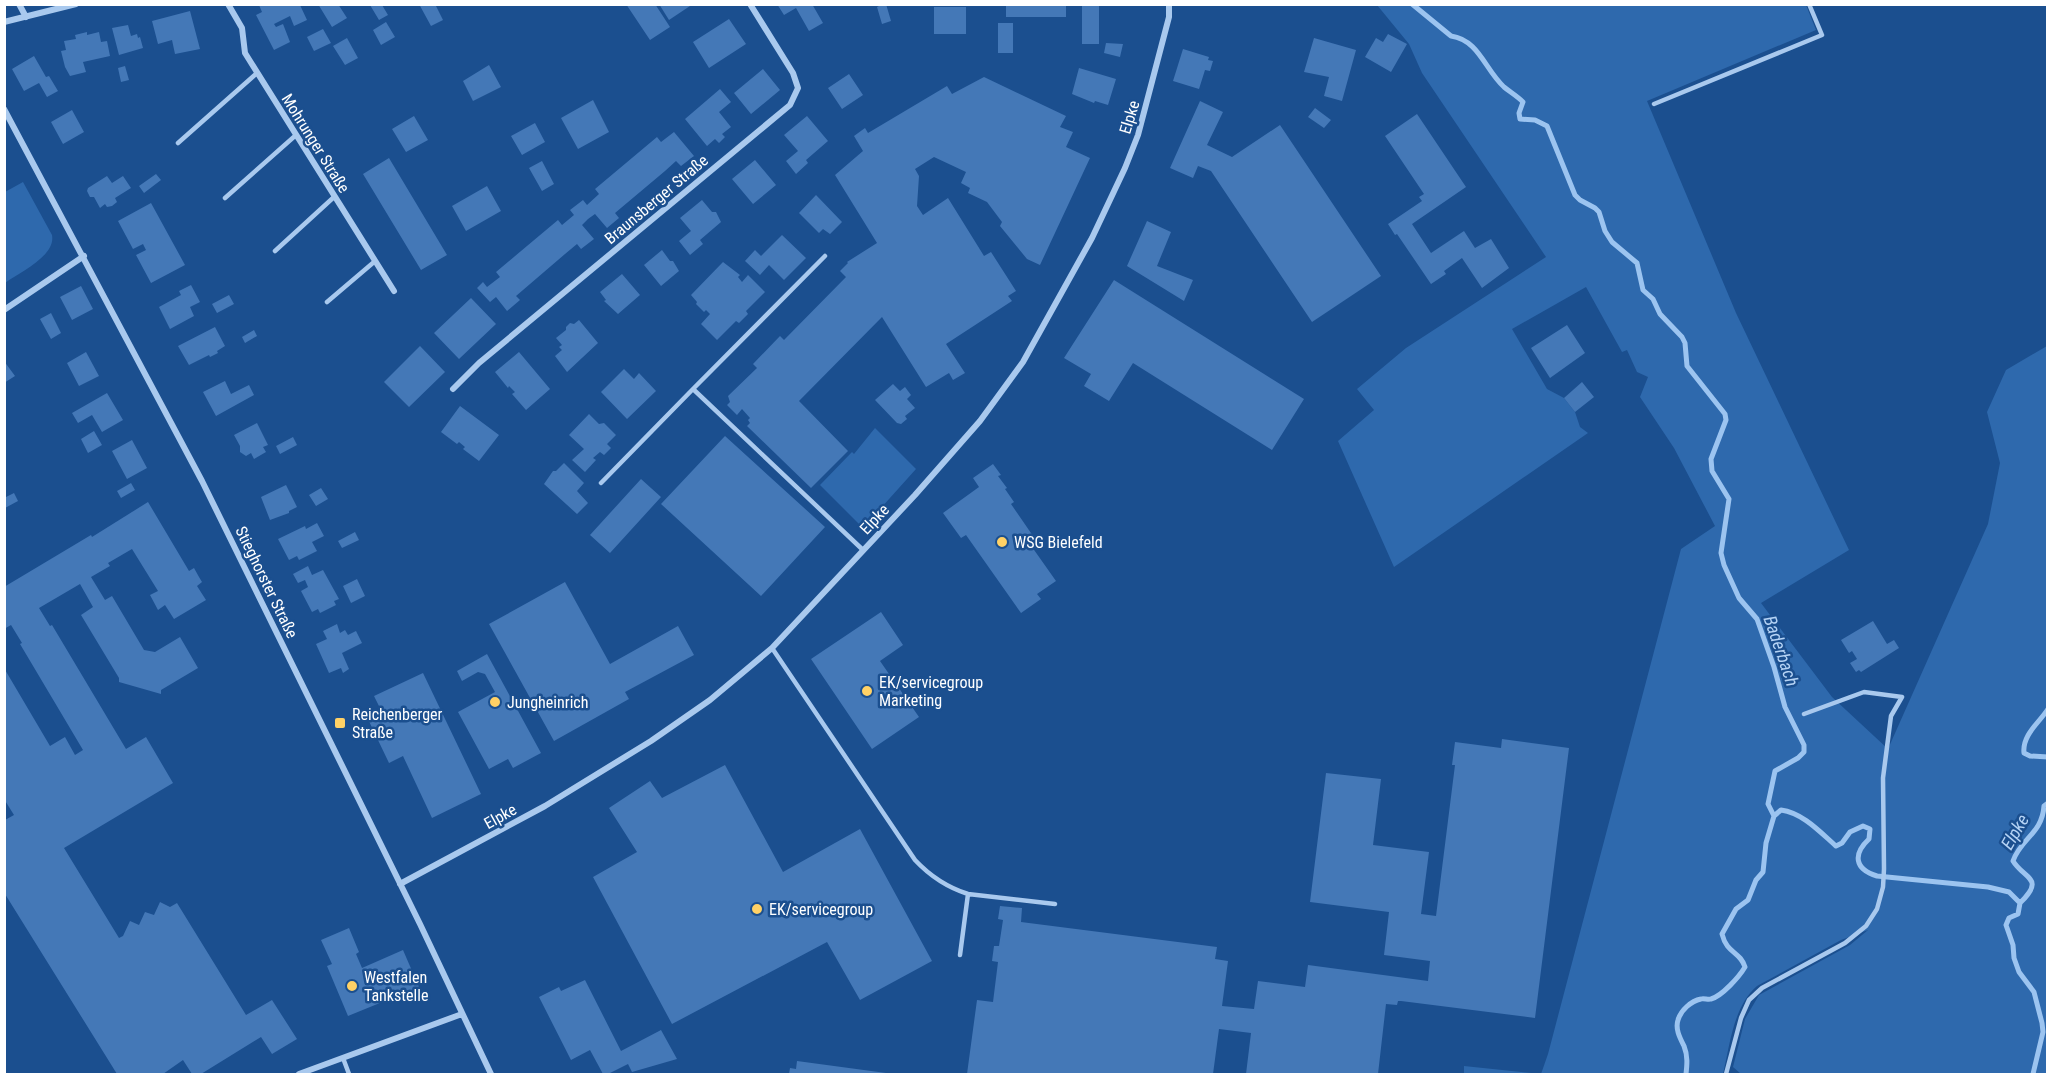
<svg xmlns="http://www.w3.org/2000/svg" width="2052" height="1079" font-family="'Roboto Condensed',sans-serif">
<rect width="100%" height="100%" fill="#1b4f8f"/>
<path fill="#2e69ad" d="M1377,5H1806L1816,30L1647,101L1736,313L1849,550L1761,603L1832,697L1888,749L1988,524L2000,463L1987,412L2006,370L2047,346V1074H1741L1733,1067L1745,1019L1759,995L1850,945L1868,930L1841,940L1757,986C1733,1007 1730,1045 1723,1074H1464V1066L1541,1074L1548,1054L1681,549L1715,526L1674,448L1640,397L1648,377L1637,372L1627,350L1622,352L1586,287L1512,329L1547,389L1564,398L1575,412L1580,427L1588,433L1394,567L1338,441L1374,410L1357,389L1406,348L1546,257L1422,73L1409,44Z
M23,182L52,235C56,256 20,272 5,283V192Z
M875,428L916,469L863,528L820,485L852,452L854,454Z"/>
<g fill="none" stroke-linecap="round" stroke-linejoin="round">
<path stroke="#9cc4f0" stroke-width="5" d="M1412,4L1451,36C1479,40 1485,70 1504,87C1510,92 1517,96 1523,102L1519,113L1520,119L1535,120L1547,126L1575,195L1580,200L1595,208L1599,212L1605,231L1612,242L1637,263L1643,290L1653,299L1660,314L1682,337L1685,343L1687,366L1725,414L1726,420L1711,459L1712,471L1729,499L1721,553L1724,565L1739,598L1757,619L1774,667L1785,707L1804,745V752L1798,758L1775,771L1768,804L1774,816
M2048,709C2039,723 2022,735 2024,753L2030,756L2048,757
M1774,816L1781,810C1803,813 1820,832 1836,846L1842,843L1850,832L1863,826L1870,829L1869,839C1853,854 1854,869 1877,876L1988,887L2009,892L2020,903
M2020,903L2018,914L2009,918L2006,925L2013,945L2014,958L2019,972L2034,992L2042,1023L2043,1032L2033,1074
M2020,903C2046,878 2024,879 2013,861C2021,838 2042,834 2044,806L2048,803
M1686,1074C1687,1065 1688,1056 1684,1046C1680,1038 1675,1029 1678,1020C1681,1010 1691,1001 1701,999C1704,998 1708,1000 1711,999C1722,996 1739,977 1745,967C1740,951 1727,954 1722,934L1736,909L1748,900L1756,880L1763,872L1766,843L1774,816"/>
</g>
<path fill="#4478b7" d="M318,4H338L347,18L332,27Z
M419,4H435L443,20L431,26Z
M626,4H655L670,27L650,40Z
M659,4H693L669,20Z
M777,4H797L798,6L812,4L823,23L809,31L796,8L784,15Z
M883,4H886L891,21L882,24L877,7Z
M1006,4H1066V17H1006Z
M1082,4H1099V44H1082Z
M259,5H300L307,20L294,26L290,16L274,24L276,27L283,24L290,42L274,50L256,15L262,12Z
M370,5H382L388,15L379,20Z
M934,7H966V34H934Z
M190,11L200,49L175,54L172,40L158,44L152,21Z
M729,19L746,44L709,68L693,42Z
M386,22L395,37L381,45L373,30Z
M998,23H1013V53H998Z
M128,25L131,36L137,34L138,38L140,37L143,48L119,55L112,28Z
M323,29L331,43L314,51L307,37Z
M87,32V35L99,32L101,42L107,41L110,56L83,62L86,72L70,76L65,67L61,51L66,50L64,41L76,39L75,35Z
M1388,34L1407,44L1391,72L1365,57L1376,38L1383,42Z
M347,38L358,58L345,65L333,46Z
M1314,38L1356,50L1342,101L1324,96L1329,77L1304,72Z
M1106,43L1123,44L1120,57L1104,53Z
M1183,49L1209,57L1208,60L1213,61L1210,71L1205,70L1199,89L1173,81Z
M34,56L46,77L49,76L58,91L47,97L39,83L24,91L12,69Z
M489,65L501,87L473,101L463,81Z
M125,66L129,80L121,82L118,68Z
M1079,68L1116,79L1108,105L1095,101L1094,103L1072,94Z
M763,69L780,90L751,114L734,93Z
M849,74L863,95L842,109L828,88Z
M984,77L1066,116L1060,127L1073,132L1066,147L1090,158L1040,265L1027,259L1000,226L1002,222L987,202L968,193L970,188L961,183L966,172L934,157L915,169L919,176L917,206L923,215L948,198L984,256L991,252L1016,291L1008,296L1012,301L946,344L965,373L953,380L949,373L926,387L882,317L799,401L848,451L811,488L747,426L750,423L748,420L750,418L742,409L737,415L727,405L730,402L728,396L757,368L753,364L780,336L784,340L846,277L840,271L848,263L847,262L877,243L835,175L863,151L854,136L865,128L868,133L947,86L952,94Z
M720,89L731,102L719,112L731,127L722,134L725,137L719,143L715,139L707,146L685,119Z
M593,100L609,132L578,149L561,118Z
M1200,101L1223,112L1207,145L1232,157L1280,125L1381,276L1312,322L1211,171L1198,166L1193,178L1170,168Z
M1315,108L1331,120L1324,128L1308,117Z
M72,110L84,132L63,144L51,122Z
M1417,114L1466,187L1412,224L1431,253L1464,231L1475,248L1491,239L1509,268L1482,288L1462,258L1444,271L1446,274L1431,284L1397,234L1395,235L1388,224L1422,201L1419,197L1424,194L1385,136Z
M414,116L428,140L406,152L392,129Z
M807,116L828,141L806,160L808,163L796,174L786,161L798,151L784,135Z
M535,123L545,142L522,155L511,136Z
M674,132L694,156L681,166L676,161L665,171L615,213L619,218L607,228L595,214L588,219L582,225L594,239L581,249L577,244L565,254L516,296L520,300L507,311L496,297L490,302L477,288L483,282L487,287L500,277L496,272L558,220L562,225L574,215L570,210L583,200L587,205L599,194L595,189L657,137L661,142Z
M389,158L447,255L421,270L363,174Z
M755,160L776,185L753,204L732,179Z
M542,161L554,184L542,191L529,168Z
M156,174L161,180L144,193L139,186Z
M107,176L112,183L123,176L131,188L115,198L117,202L112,206L107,207L105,204L100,208L94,197H90L87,191L88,188Z
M487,186L501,211L466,231L452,206Z
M816,195L842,222L830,234L823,229L819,233L799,213Z
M702,200L712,212H716L721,222L700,240L703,244L690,255L679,241L691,231L680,218Z
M151,203L185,265L151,283L136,255L146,250L143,244L133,249L118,221Z
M1147,221L1171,232L1157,266L1193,280L1184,301L1127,266Z
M782,235L806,258L784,280L769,265L760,275L745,261L755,250L761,256Z
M662,250L670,261H673L679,271L661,286L644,265Z
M723,262L740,275L738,277L742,282L748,275L765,292L746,311L748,314L739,323L736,321L717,340L701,324L710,314L706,310L704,312L696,304L697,302L691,295Z
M622,274L640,295L618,314L604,301L606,300L600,292Z
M1114,280L1304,399L1272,450L1133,363L1109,401L1084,386L1091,374L1064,358Z
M191,285L200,302L190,307L194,316L170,329L159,307L181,295L179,291Z
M81,286L93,309L72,320L60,297Z
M229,295L234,304L217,313L212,304Z
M471,298L496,324L459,359L434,333Z
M51,313L61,333L51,339L40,319Z
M579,320L598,343L567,372L555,356L562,350L559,347L562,345L556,338L566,330V327L570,323L574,324Z
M1567,325L1585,353L1550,378L1531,348Z
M215,327L225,346L217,351L218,353L210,357L209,355L189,365L178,346Z
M254,330L257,336L245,343L242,337Z
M420,346L445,372L409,407L384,382Z
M86,352L99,376L79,386L67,363Z
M519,352L550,389L526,410L512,394L515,392L509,386L508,388L495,372Z
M4,361L15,376L4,383Z
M624,369L634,379L639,373L656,391L627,419L601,392Z
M225,381L231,394L249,385L254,395L216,416L203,392Z
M1582,382L1594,397L1575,412L1564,398Z
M893,384L900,391L905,387L911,395L907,399L915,408L905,416L907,419L901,424L897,423L875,400Z
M107,393L123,420L102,432L92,415L78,423L72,413Z
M460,406L499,435L479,461L463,449L465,447L459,442L457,444L441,432Z
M589,414L599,424L604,423L616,435L607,444L611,448L604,455L600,452L593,458L596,460L585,472L572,460L584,449L569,435Z
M257,423L268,445L263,447L266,452L254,459L251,453L246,456L240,452V446L234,435Z
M94,431L102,445L88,453L81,439Z
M725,436L825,527L761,596L661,504Z
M293,437L297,445L280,454L276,446Z
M132,440L147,468L127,479L112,451Z
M564,463L584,483L577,491L588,503L577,514L544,484L553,471H556Z
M993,464L1001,475L998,476L1007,488L1005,489L1014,502L1011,504L1033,536L1030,538L1035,546L1032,547L1056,581L1037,594L1041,599L1021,613L966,535L961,538L943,513L979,487L973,478Z
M641,479L661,497L610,553L590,535Z
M131,483L135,490L121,498L117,491Z
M286,485L297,507L289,511V513L270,520L261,497Z
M321,488L328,499L316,506L309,495Z
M14,493L18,501L5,508L4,498Z
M148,502L189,571L194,568L199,577L202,582L197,586L206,600L174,619L165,605L158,610L150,595L158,591L132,549L108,563L110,566L91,577L105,600L112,596L144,650L155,652L180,637L198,668L161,690V694L119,682V678L81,615L93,607L80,584L39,608L50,626L52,625L126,749L146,737L173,783L64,848L119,938L123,936L130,921L139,925L145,912L154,915L160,902L170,907L177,903L246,1015L272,1000L297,1039L272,1054L261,1037L201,1074H192L183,1060L163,1074H117L5,894V820L14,815L4,799V668L50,746L65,737L75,755L83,750L20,644L22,643L11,625L4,629V587L91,535L92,537Z
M317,523L324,536L312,542L317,551L299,560L297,556L289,560L278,539L305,526L306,529Z
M355,532L359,540L342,548L338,541Z
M308,566L312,575L323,570L339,599L334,601L336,605L320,613L318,609L312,612L301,591L308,587L305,580L298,583L293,574Z
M357,579L365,596L351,603L343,586Z
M565,582L610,664L678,626L694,655L625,692L629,699L554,741L489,624Z
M881,612L903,645L880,661L919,717L872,749L811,659Z
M1873,621L1887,644L1894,640L1899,648L1861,672L1859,670L1856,672L1850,663L1857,659L1852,651L1849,653L1841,640Z
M337,624L340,633L345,630L348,635L356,631L362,643L342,653L349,669L343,673L341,668L329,673L316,644L327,639L323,631Z
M487,654L541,753L513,768L508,759L489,769L458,712L495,692L485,674L478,672L462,681L457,671Z
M423,673L481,794L432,818L403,756L389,763L366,715L380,708L374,696Z
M1502,739L1569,748L1535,1018L1401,1001H1398L1397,1005L1386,1004L1378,1074H1246L1251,1033L1219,1029L1213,1074H967L977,1000L993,1002L998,962L992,961L994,946H999L1003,920L998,919L1000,906L1022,908L1021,922L1217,947L1215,959L1228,961L1222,1006L1254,1009L1258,981L1305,987L1308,965L1428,981L1430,961L1384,955L1389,912L1310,902L1326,773L1381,779L1373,845L1429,852L1421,914L1436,916L1455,765H1452L1455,742L1501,748Z
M725,765L783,872L860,829L932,961L860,1000L827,942L672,1024L593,877L637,852L609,808L650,781L662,798Z
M349,928L359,952L356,954L362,968L403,950L419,987L348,1016L327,966L332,964L321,940Z
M585,980L621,1051L661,1030L677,1059L632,1072L628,1064L608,1074H603L590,1050L571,1060L539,997L559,987L561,991Z
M797,1061L886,1073V1074H789L790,1068L796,1069Z"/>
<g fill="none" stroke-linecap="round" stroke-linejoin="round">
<path stroke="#a9c9ee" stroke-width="4.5" d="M1654,104L1822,35L1809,4
M178,143L257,73
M225,198L296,135
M275,251L334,197
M825,256L693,389L863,550
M327,302L374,262
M601,483L693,389
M772,648L915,860C930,876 946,887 968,894L1055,904
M960,955L968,894
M343,1058L349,1074
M1726,1074L1741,1018L1749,1000L1762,988L1845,943L1866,926L1877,909L1883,887L1884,869L1883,778L1891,716L1902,697L1864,692L1804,714"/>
<path stroke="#a9c9ee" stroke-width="6" d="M19,4L26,17
M228,4L242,28L245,53L394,291
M4,22L76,4
M4,109L202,481L420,924L491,1074
M4,310L84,256
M453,389L479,363L790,105L798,88L793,73L750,4
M400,884L545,806L651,741L710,700L772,648L915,495L980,421L1023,362L1092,238L1125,168L1138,135L1169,17V4
M299,1074L462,1014"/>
</g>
<g fill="#ffd166" stroke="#1b4f8f" stroke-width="2">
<circle cx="1002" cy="542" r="6"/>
<circle cx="867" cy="691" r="6"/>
<circle cx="495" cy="702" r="6"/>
<rect x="334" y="717" width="12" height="12" rx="3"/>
<circle cx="757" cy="909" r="6"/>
<circle cx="352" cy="986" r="6"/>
</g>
<g text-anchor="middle" stroke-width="5" stroke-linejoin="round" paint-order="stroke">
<g font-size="16" fill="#fff" stroke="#1b4f8f">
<text transform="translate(1129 117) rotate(-73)" y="6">Elpke</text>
<text transform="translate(316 143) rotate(58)" y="6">Mohrunger Straße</text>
<text transform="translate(656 199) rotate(-40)" y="6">Braunsberger Straße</text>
<text transform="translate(874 519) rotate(-47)" y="6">Elpke</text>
<text transform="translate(267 582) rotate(64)" y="6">Stieghorster Straße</text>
<text transform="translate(500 816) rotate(-29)" y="6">Elpke</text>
</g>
<g font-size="16" fill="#fff" stroke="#1b4f8f" text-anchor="start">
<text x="1014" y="548">WSG Bielefeld</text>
<text x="879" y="688">EK/servicegroup<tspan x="879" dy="18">Marketing</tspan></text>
<text x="507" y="708">Jungheinrich</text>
<text x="352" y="720">Reichenberger<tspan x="352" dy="18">Straße</tspan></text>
<text x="769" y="915">EK/servicegroup</text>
<text x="364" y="983">Westfalen<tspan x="364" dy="18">Tankstelle</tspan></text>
</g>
<g font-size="18" font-style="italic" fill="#b5d3f5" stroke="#1b4f8f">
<text transform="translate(1781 651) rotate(71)" y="6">Baderbach</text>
<text transform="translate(2015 832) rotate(-60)" y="6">Elpke</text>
</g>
</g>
<rect width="2052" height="1079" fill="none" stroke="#ffffff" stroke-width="12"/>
</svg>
